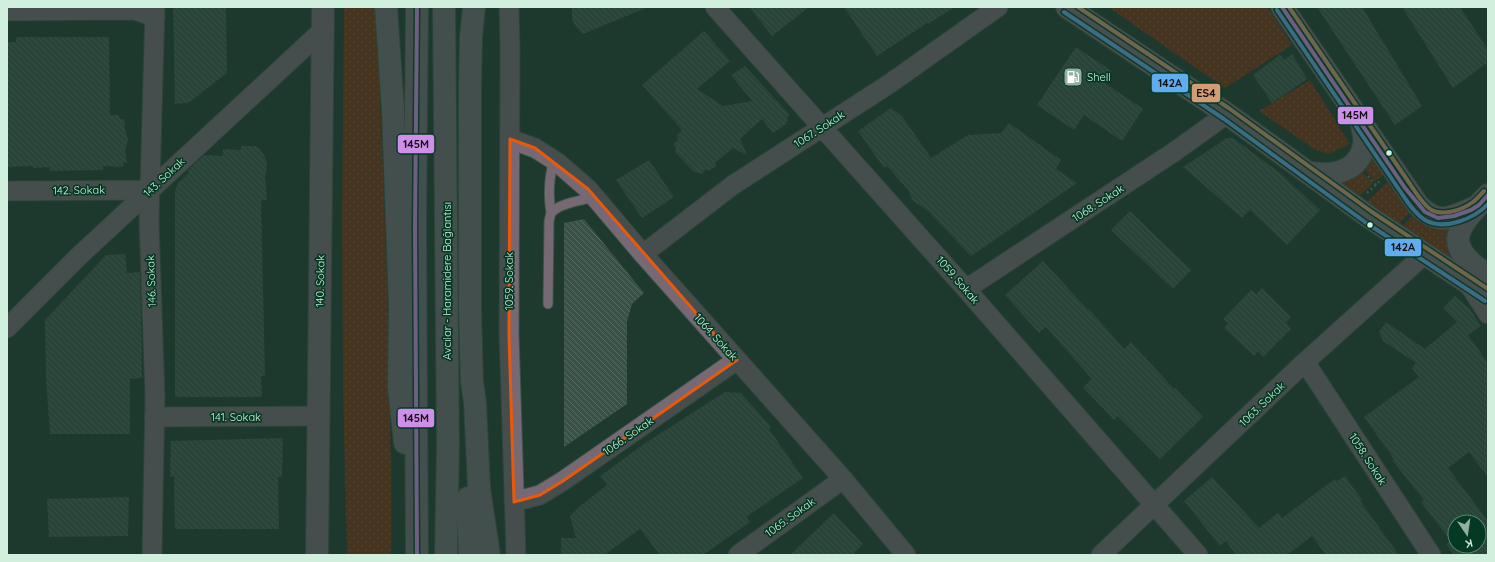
<svg xmlns="http://www.w3.org/2000/svg" width="1495" height="562" font-family="Quicksand,sans-serif">
<defs>
<pattern id="green-dots" width="8" height="8" patternUnits="userSpaceOnUse"><rect width="8" height="8" fill="#753010"/><path d="M2 2h.1M6 6h.1" fill="none" stroke="#884e32" stroke-width="1.8" stroke-linecap="round"/></pattern>
<pattern id="building-back-hatch" width="6" height="6" patternUnits="userSpaceOnUse"><rect width="6" height="6" fill="#395247"/><path d="M-1 5l2 2M0 0l6 6M5-1l2 2" fill="none" stroke="#556b61"/></pattern>
</defs>
<rect width="100%" height="100%" fill="#1e392d"/>
<path fill="url(#green-dots)" d="M344,7H376C384,190 392,372 391,555H347L343,388L342,217Z
M1108,7H1267L1292,45L1225,88Z
M1310,80L1350,144L1328,154L1314,149L1259,111Z
M1372,157L1384,175L1375,181L1365,169Z
M1362,172L1373,183L1357,198L1338,184L1351,180Z
M1388,182L1410,212L1397,226L1365,203Z
M1412,216C1424,226 1434,230 1450,229L1455,260L1402,227Z"/>
<path fill="url(#building-back-hatch)" fill-rule="evenodd" d="M173,7H226L227,73L188,103L175,104Z
M572,7H648L583,34L576,27L572,19Z
M749,7H809L772,36Z
M844,7H955L928,24L927,23L877,56Z
M1317,7H1362L1422,106L1395,125Z
M1402,7H1460L1488,50V62L1453,88Z
M704,31L730,61L697,89L723,106L752,101L731,75L745,66L789,114L786,124L773,133L762,119L740,139L747,155L733,148L715,163L717,166L708,171L706,169L702,174L694,172L675,152L676,148L673,144L678,140L677,135L682,130L642,85Z
M16,37H109L110,115H119L120,119H124L125,130L128,140L125,150L127,163L124,162L123,167L103,166V170L50,171L49,167L33,168V166L7,167V42H16Z
M1076,47L1113,72L1105,83L1143,109L1122,141L1084,115L1074,130L1037,105Z
M1292,54L1307,79L1272,103L1253,75L1280,55L1284,60Z
M891,108L902,116L931,158L968,135L1001,133L1009,123L1061,160L1056,169L1077,183L971,256L928,211L912,200L909,191L887,166L884,168L858,131Z
M1227,138H1233L1280,173L1320,210L1287,245L1250,210L1242,218L1183,167Z
M241,146H255L260,149L264,155L267,163L266,174H265L267,200H261L265,376H261L262,397H175V191L178,183L189,173L188,170L204,155L223,156V149L241,150Z
M649,160L674,197L642,218L616,180Z
M1130,211L1191,270L1173,289L1111,230Z
M584,219L644,293L632,304L627,321V404L564,447V223Z
M125,254L127,273L140,272L141,307L142,378L130,379V434H50L46,379L45,320L106,255Z
M1043,261L1088,310L1089,309L1124,349L1131,342L1174,389L1175,388L1203,417L1160,459L1118,416L1114,420L1083,387L1092,379L1046,327L1039,333L1005,295Z
M1262,288L1291,317L1286,322L1291,329L1263,357L1258,351L1254,356L1224,328L1228,323L1223,319L1251,290L1256,294Z
M1455,296L1469,308L1481,326L1468,335L1488,363V477L1469,452L1448,468L1488,521V555H1454L1446,544L1451,541L1421,502L1424,500L1392,460L1394,459L1364,417L1419,377L1412,368L1416,363L1383,341L1379,332L1386,322L1425,349L1457,322L1443,308ZM1455,522H1479V546H1455Z
M725,392L741,393L771,427L769,429L803,478L746,517L750,522L703,555H660L640,529L604,555H561V538H576L570,516L580,506L607,485L600,476L644,444Z
M283,438L282,477H278L279,529H175L174,477H170L171,441Z
M1345,476L1362,500L1360,501L1399,555H1326L1312,536L1287,555H1236L1226,541L1220,546L1184,501L1212,477L1259,528L1278,513L1282,518L1335,479L1337,481Z
M129,497L128,536L49,537L47,499Z
M834,513L863,544L852,555H790Z"/>
<g fill="none" stroke-linecap="round" stroke-linejoin="round">
<g stroke="#3d5448" stroke-width="11">
<path id="service" d="M551,213C548,195 549,177 554,160
M548,304L549,221C550,218 550,214 552,212C560,203 583,200 595,197"/>
</g>
<g stroke="#3d5448" stroke-width="21">
<path id="minor" d="M509,7L510,47L509,334L516,555
M715,7L966,289L1198,555
M7,11L134,10L155,17
M510,139L535,148L557,162L588,189L643,254L843,479L906,555
M7,191L150,190
M643,254L733,185L889,84L998,7
M1468,283L1488,314
M966,289L1174,152L1227,114
M7,328L79,256L323,30
M1305,362L1431,555
M154,417L319,416
M514,502L540,495L563,481L737,360
M152,555L155,397L149,221L155,7
M738,555L843,479
M1101,555L1305,362L1425,254"/>
</g>
<g stroke="#3d5448" stroke-width="24">
<path id="tertiary" d="M317,555L323,7"/>
</g>
<g stroke="#3d5448" stroke-width="24">
<path id="secondary" d="M1067,7L1227,114L1369,217L1488,296
M1282,7L1418,205C1439,227 1451,217 1476,207
M1310,173C1333,176 1360,172 1364,144C1365,138 1363,131 1362,125
M1488,195C1456,228 1441,246 1488,275"/>
</g>
<g stroke="#3d5448" stroke-width="24">
<path id="trunk" d="M386,7L393,110L400,307L399,388L405,443
M417,7L415,226L417,555
M444,7L448,445L446,555
M474,7L471,37L470,89V310L472,382L475,402L479,488L489,555
M468,498L470,555"/>
</g>
<path stroke="#6e6d6f" stroke-width="2.5" stroke-dasharray="2 3" stroke-linecap="butt" d="M1368,176L1376,185
M1367,193L1380,181"/>
<use href="#service" stroke="#776974" stroke-width="9"/>
<use href="#minor" stroke="#776974" stroke-width="19"/>
<use href="#tertiary" stroke="#776974" stroke-width="22"/>
<use href="#secondary" stroke="#766b74" stroke-width="22"/>
<use href="#trunk" stroke="#726c72" stroke-width="22"/>
<g stroke="#043a24" stroke-width="7">
<path id="bus-1" d="M417,7L415,226L417,555
M1282,7L1405,188L1425,212L1438,218L1454,216L1471,210L1479,205L1488,195"/>
</g>
<g stroke="#043a24" stroke-width="7">
<path id="bus-2" d="M1277,10L1400,191C1407,201 1414,213 1425,220C1444,231 1474,219 1488,204
M1064,12L1224,119L1365,222L1485,301"/>
</g>
<g stroke="#043a24" stroke-width="7">
<path id="bus-3" d="M1078,7L1230,109L1372,212L1488,289
M1289,7L1410,184C1416,193 1422,203 1430,209C1442,217 1462,210 1473,202C1477,199 1480,195 1484,191"/>
</g>
<use href="#bus-1" stroke="#ce8fe9" stroke-width="4"/>
<use href="#bus-2" stroke="#60acee" stroke-width="4"/>
<use href="#bus-3" stroke="#d39c74" stroke-width="4"/>
</g>
<path d="M0 0H1495V562H0ZM510,139L535,148L588,189L737,360L563,481L540,495L514,502L509,334Z" fill="#1e392d" fill-opacity=".55" fill-rule="evenodd"/>
<path fill="none" stroke="#e8590c" stroke-width="3" stroke-linejoin="round" d="M510,139L535,148L588,189L737,360L563,481L540,495L514,502L509,334Z"/>
<defs>
<g id="fuel-square" transform="scale(1)"><rect x="-9" y="-9" width="18" height="18" rx="4" fill="#92b09f" stroke="#043a24"/><path d="M-5.5-6h7V0h2V4h1.3V-2.5L3-4.5l.8-.8L6-3V5H2.5V1h-1V6h-7ZM-4.2-4.7v3.2H.2V-4.7Z" fill="#fff"/></g>
</defs>
<g fill-rule="evenodd">
<use href="#fuel-square" x="1073" y="77"/>
</g>
<g fill="#d0f0dd" stroke="#043a24" stroke-width="1.5">
<circle cx="1389" cy="153" r="3.5"/>
<circle cx="1370" cy="225" r="3.5"/>
</g>
<g text-anchor="middle" stroke-width="3.5" stroke-linejoin="round" paint-order="stroke">
<g font-size="11" fill="#d0f0dd" stroke="#043a24" text-anchor="start">
<text x="1087" y="81">Shell</text>
</g>
<g font-size="11" fill="#d0f0dd" stroke="#043a24">
<text transform="translate(819 129) rotate(-33)" y="4">1067. Sokak</text>
<text transform="translate(164 177) rotate(-43)" y="4">143. Sokak</text>
<text transform="translate(79 190) rotate(-1)" y="4">142. Sokak</text>
<text transform="translate(1098 203) rotate(-33)" y="4">1068. Sokak</text>
<text transform="translate(958 280) rotate(49)" y="4">1059. Sokak</text>
<text transform="translate(151 281) rotate(-92)" y="4">146. Sokak</text>
<text transform="translate(320 281) rotate(-89)" y="4">140. Sokak</text>
<text transform="translate(447 281) rotate(-90)" y="4">Avcılar - Haramidere Bağlantısı</text>
<text transform="translate(509 281) rotate(-90)" y="4">1059. Sokak</text>
<text transform="translate(716 337) rotate(48)" y="4">1064. Sokak</text>
<text transform="translate(1262 404) rotate(-44)" y="4">1063. Sokak</text>
<text x="236" y="421">141. Sokak</text>
<text transform="translate(628 436) rotate(-35)" y="4">1066. Sokak</text>
<text transform="translate(1368 459) rotate(57)" y="4">1058. Sokak</text>
<text transform="translate(790 517) rotate(-36)" y="4">1065. Sokak</text>
</g>
</g>
<g stroke="#043a24" stroke-width="1.5">
<rect x="1151" y="73" width="38" height="20" rx="4" fill="#60acee"/>
<rect x="1191" y="83" width="30" height="20" rx="4" fill="#d39c74"/>
<rect x="1337" y="106" width="37" height="19" rx="4" fill="#ce8fe9"/>
<rect x="397" y="134" width="38" height="20" rx="4" fill="#ce8fe9"/>
<rect x="1384" y="238" width="38" height="19" rx="4" fill="#60acee"/>
<rect x="397" y="408" width="38" height="20" rx="4" fill="#ce8fe9"/>
</g>
<g font-size="11" text-anchor="middle" font-weight="bold" fill="#111">
<text x="1170" y="87">142A</text>
<text x="1206" y="97">ES4</text>
<text x="1355" y="119">145M</text>
<text x="416" y="148">145M</text>
<text x="1403" y="251">142A</text>
<text x="416" y="422">145M</text>
</g>
<rect width="1495" height="562" fill="none" stroke="#d0f0dd" stroke-width="16"/>
<g transform="translate(1467 534) rotate(167)"><circle r="19" fill="#043a24" stroke="#56836e"/>
<path d="M0-3L7 15L0 10L-7 15Z" fill="#92b09f"/>
<text y="-6" font-size="11" font-weight="bold" text-anchor="middle" fill="#d0f0dd">K</text>
</g>
</svg>
